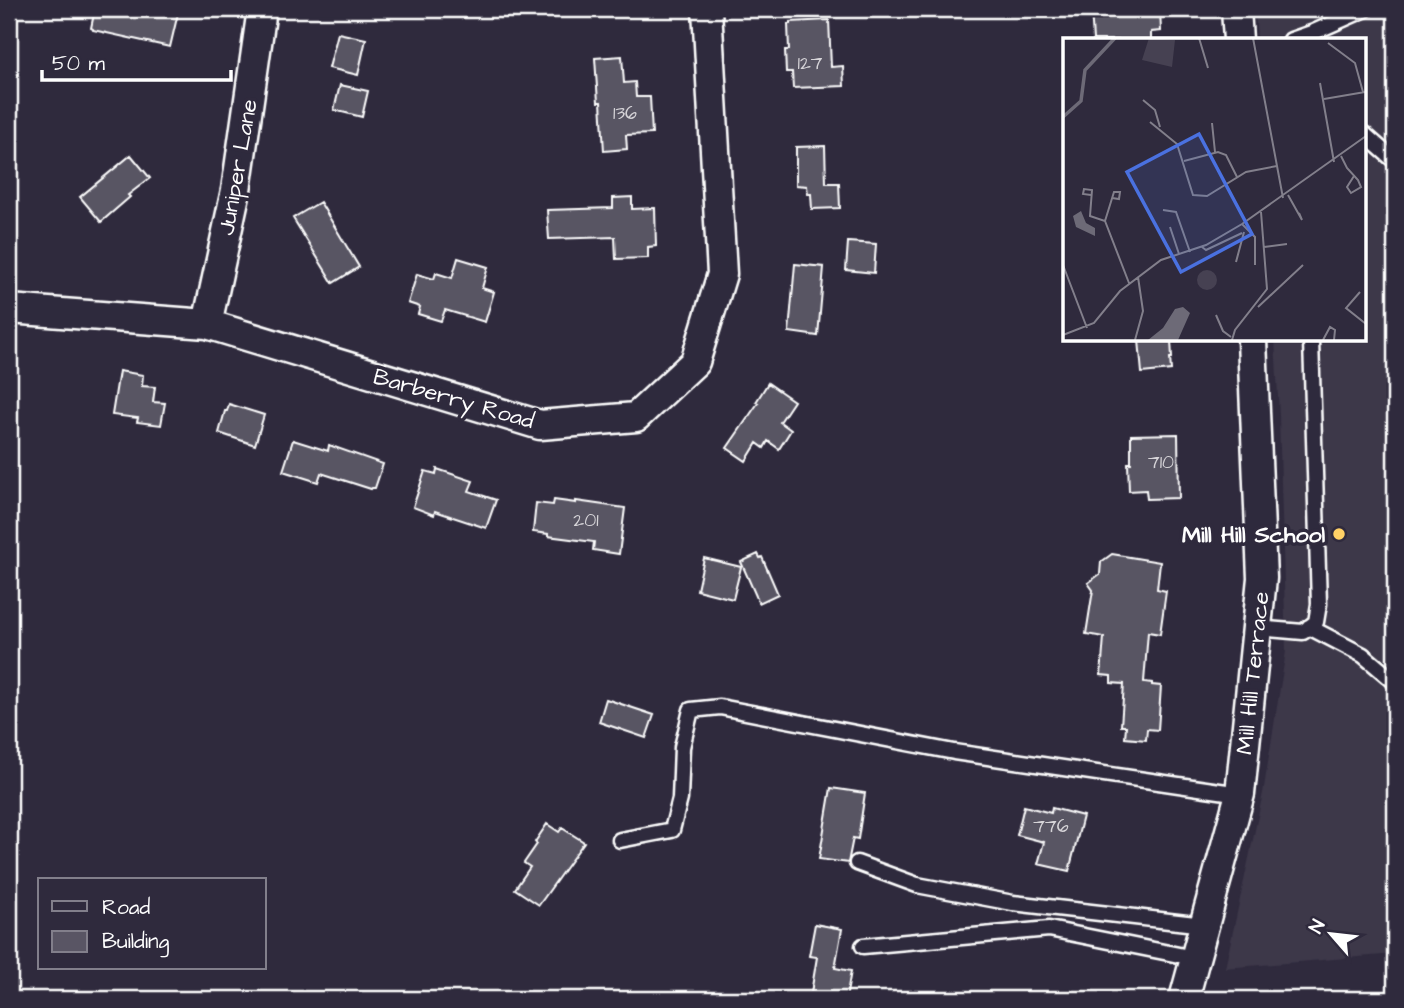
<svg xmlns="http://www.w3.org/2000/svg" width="1404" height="1008" font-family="'Architects Daughter',sans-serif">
<rect width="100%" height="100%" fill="#2f2a3d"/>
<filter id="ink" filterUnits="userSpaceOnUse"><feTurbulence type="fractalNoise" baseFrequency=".0143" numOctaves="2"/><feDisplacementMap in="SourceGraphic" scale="14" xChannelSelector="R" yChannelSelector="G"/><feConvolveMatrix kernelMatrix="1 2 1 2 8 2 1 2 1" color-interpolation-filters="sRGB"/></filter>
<g filter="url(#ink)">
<path fill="#3c3749" d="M1255,9H1395V954L1225,968L1263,793L1286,651L1279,416L1275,340H1364V40H1257Z"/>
<path fill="#595564" stroke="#fff" stroke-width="2" d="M95,9H179L170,47L93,30V29L91,28Z
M1091,9H1160L1161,31L1151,32V40H1093Z
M829,20L831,67L843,66L844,86L793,88L792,72H786L785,50H789L788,24H790V22Z
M338,33L366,39L358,75L329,68Z
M622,56L624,83L635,82L636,97H650L652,134L626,135L627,149L604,151L601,102H598L595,58Z
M340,85L368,91L362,117L334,110Z
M825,146L826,183H839L840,208L812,209L811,194H808L807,186L796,185V147Z
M131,155L150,178L128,195L130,197L101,222L80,197Z
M632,197V209L655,208L656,246L648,247V258L616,259L615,237L549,239L547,210L613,208V198Z
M320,202L359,267L333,283L293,218Z
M848,242L876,244L874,273L846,270Z
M458,258L488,267L482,288L494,292L485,322L445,310L441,321L418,314L420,307L408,303L417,274L434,279L436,273L452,278Z
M795,264L824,267L818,336L789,332Z
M1139,340H1171L1172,358H1170L1171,370L1142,373Z
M119,371L143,375L142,386L155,387L153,402L165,403L161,425L137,422L138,418L112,415Z
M768,383L794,401L780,422L791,430L779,449L768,441L764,448L757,443L746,461L727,448L758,403L756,402Z
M229,404L264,415L255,445L219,433L225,411H227Z
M1178,434L1179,498L1147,499L1146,490L1129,491L1128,463H1131V435Z
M293,440L328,451L329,445L383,464L375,488H372L371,489L321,473L318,482L283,471Z
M437,469L473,481L469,491L496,500L486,528L435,511L434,515L413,507L425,471L436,474Z
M554,500L576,503V501L625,508L619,554L593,550L594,542L548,536V534L533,532L536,503L553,505Z
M758,554L760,558L762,557L778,594L759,603L741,562Z
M1112,554L1160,562L1157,589L1166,591L1160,634L1148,632L1144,682L1152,683V685L1161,686L1158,730L1147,729L1146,740L1125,738L1126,726H1121L1124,684L1111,683V676L1101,675L1104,637L1086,634L1093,590L1088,583L1100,574L1101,562Z
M704,558L741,567L733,599L697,590Z
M606,699L654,715L646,738L599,722Z
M831,788L865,793L858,839L853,838L848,863L819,859Z
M1024,806L1051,813L1052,808L1083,816L1069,871L1038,864L1044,842L1017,835Z
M547,824L559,832L562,828L584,842L539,905L515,889L530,867L524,863L537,844L535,842Z
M815,924L842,929L835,968L851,971L846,999H810L817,957L809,956Z"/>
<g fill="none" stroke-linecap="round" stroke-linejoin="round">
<g stroke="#fff" stroke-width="19">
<path id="service" d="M1291,40L1314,32L1366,9
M1364,134L1395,161
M1309,627L1363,655L1395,682
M1257,628L1303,632L1316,622L1319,604L1311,340
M620,840L672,830L680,799L682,747L691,710L720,707L954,752L1240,794
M857,863L917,885L1013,903L1204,925
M863,946L1049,929L1194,958"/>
</g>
<g stroke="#fff" stroke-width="33">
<path id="minor" d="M1236,9L1238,40
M9,309L207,324L540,425L636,417L695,362L722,274L707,9
M207,324L236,190L262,9
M1184,999L1240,794L1262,578L1252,340"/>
</g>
<use href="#service" stroke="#2f2a3d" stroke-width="14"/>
<use href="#minor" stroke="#2f2a3d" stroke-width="28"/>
</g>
</g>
<circle fill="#ffd166" stroke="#2f2a3d" stroke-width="2.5" cx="1339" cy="534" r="7"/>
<g text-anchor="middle" stroke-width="7" stroke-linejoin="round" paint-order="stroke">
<g font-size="19" fill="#d6d4d8">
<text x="810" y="69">127</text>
<text x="625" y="119">136</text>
<text x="1161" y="468">710</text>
<text x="586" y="526">201</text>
<text x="1051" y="832">776</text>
</g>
<g font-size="23" fill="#fff" stroke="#2f2a3d">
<text transform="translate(237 167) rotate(-80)" y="8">Juniper Lane</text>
<text transform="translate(454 398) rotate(16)" y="8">Barberry Road</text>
<text transform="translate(1252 673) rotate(-84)" y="8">Mill Hill Terrace</text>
</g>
<g font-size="23" font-weight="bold" fill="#fff" stroke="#2f2a3d" text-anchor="end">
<text x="1325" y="542">Mill Hill School</text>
</g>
</g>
<g transform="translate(1063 38)">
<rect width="303" height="303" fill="#2f2a3d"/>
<path d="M86,0L112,2L109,29L79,22ZM134 242a10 10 0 1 1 20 0a10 10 0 1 1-20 0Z" fill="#464152"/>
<path d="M18,173L23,185L32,190V198L13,189L10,178ZM120,269L127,275L115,302H85L100,290L112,271Z" fill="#6d6a77"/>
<path fill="none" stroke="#6d6a77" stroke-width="3.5" d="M0,79L18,63L22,32L52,0"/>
<path fill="none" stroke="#827f8b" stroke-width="2" d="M136,0L145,30M190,0L220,160M265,5L292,25L300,54M257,45L271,124M261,61L302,54M80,62L92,72L97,89M87,84L114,106L130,157L144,158L183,134L214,128M149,85L152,114M278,118L284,130L295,142L298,149L288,155L284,149L291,138M121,123L155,114L163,117L174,139M28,157L20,156L21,151L29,152L27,178L42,183L66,245M225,157L239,182L236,175M100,172L113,174L127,214M42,183L51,154H57L56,161L49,160M179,186L192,199V227M107,189L116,216M139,209L143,212L179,195M201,209L224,206M173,224L181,194M0,227L24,290M297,254L283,270L303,286M195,269L240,227M153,277L160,293L168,299M0,297L31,285L57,253L98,222L143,207L179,186L303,98M72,302L80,273L75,239M169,302L172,292L204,251L198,174M260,302L267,289L272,292L271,302"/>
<path fill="#4a71e0" fill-opacity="0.15" stroke="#4a71e0" stroke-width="3.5" d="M136,96L189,196L118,234L64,134Z"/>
<rect width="303" height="303" fill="none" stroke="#fff" stroke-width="3.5"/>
</g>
<rect width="1404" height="1008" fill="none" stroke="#2f2a3d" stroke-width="35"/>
<rect x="18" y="18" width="1369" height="973" fill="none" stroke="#fff" stroke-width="2.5" filter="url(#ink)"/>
<rect x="38" y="878" width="228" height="91" fill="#2f2a3d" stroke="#827f8b" stroke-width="2"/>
<rect x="52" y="901" width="35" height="10" fill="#2f2a3d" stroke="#827f8b" stroke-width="2"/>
<text x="102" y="914" font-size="21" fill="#ffffff">Road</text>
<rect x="52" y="931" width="35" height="21" fill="#595564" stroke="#827f8b" stroke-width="2"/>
<text x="102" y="948" font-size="21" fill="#ffffff">Building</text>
<g transform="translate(1331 934) rotate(298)" stroke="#2f2a3d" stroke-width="5" paint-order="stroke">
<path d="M0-5L12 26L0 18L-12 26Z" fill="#ffffff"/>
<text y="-10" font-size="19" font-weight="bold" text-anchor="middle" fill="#ffffff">N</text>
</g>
<path d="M42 70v10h189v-10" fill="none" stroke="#ffffff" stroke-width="3.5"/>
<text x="52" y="70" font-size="21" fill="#ffffff" stroke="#2f2a3d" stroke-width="5" paint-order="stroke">50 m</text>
</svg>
